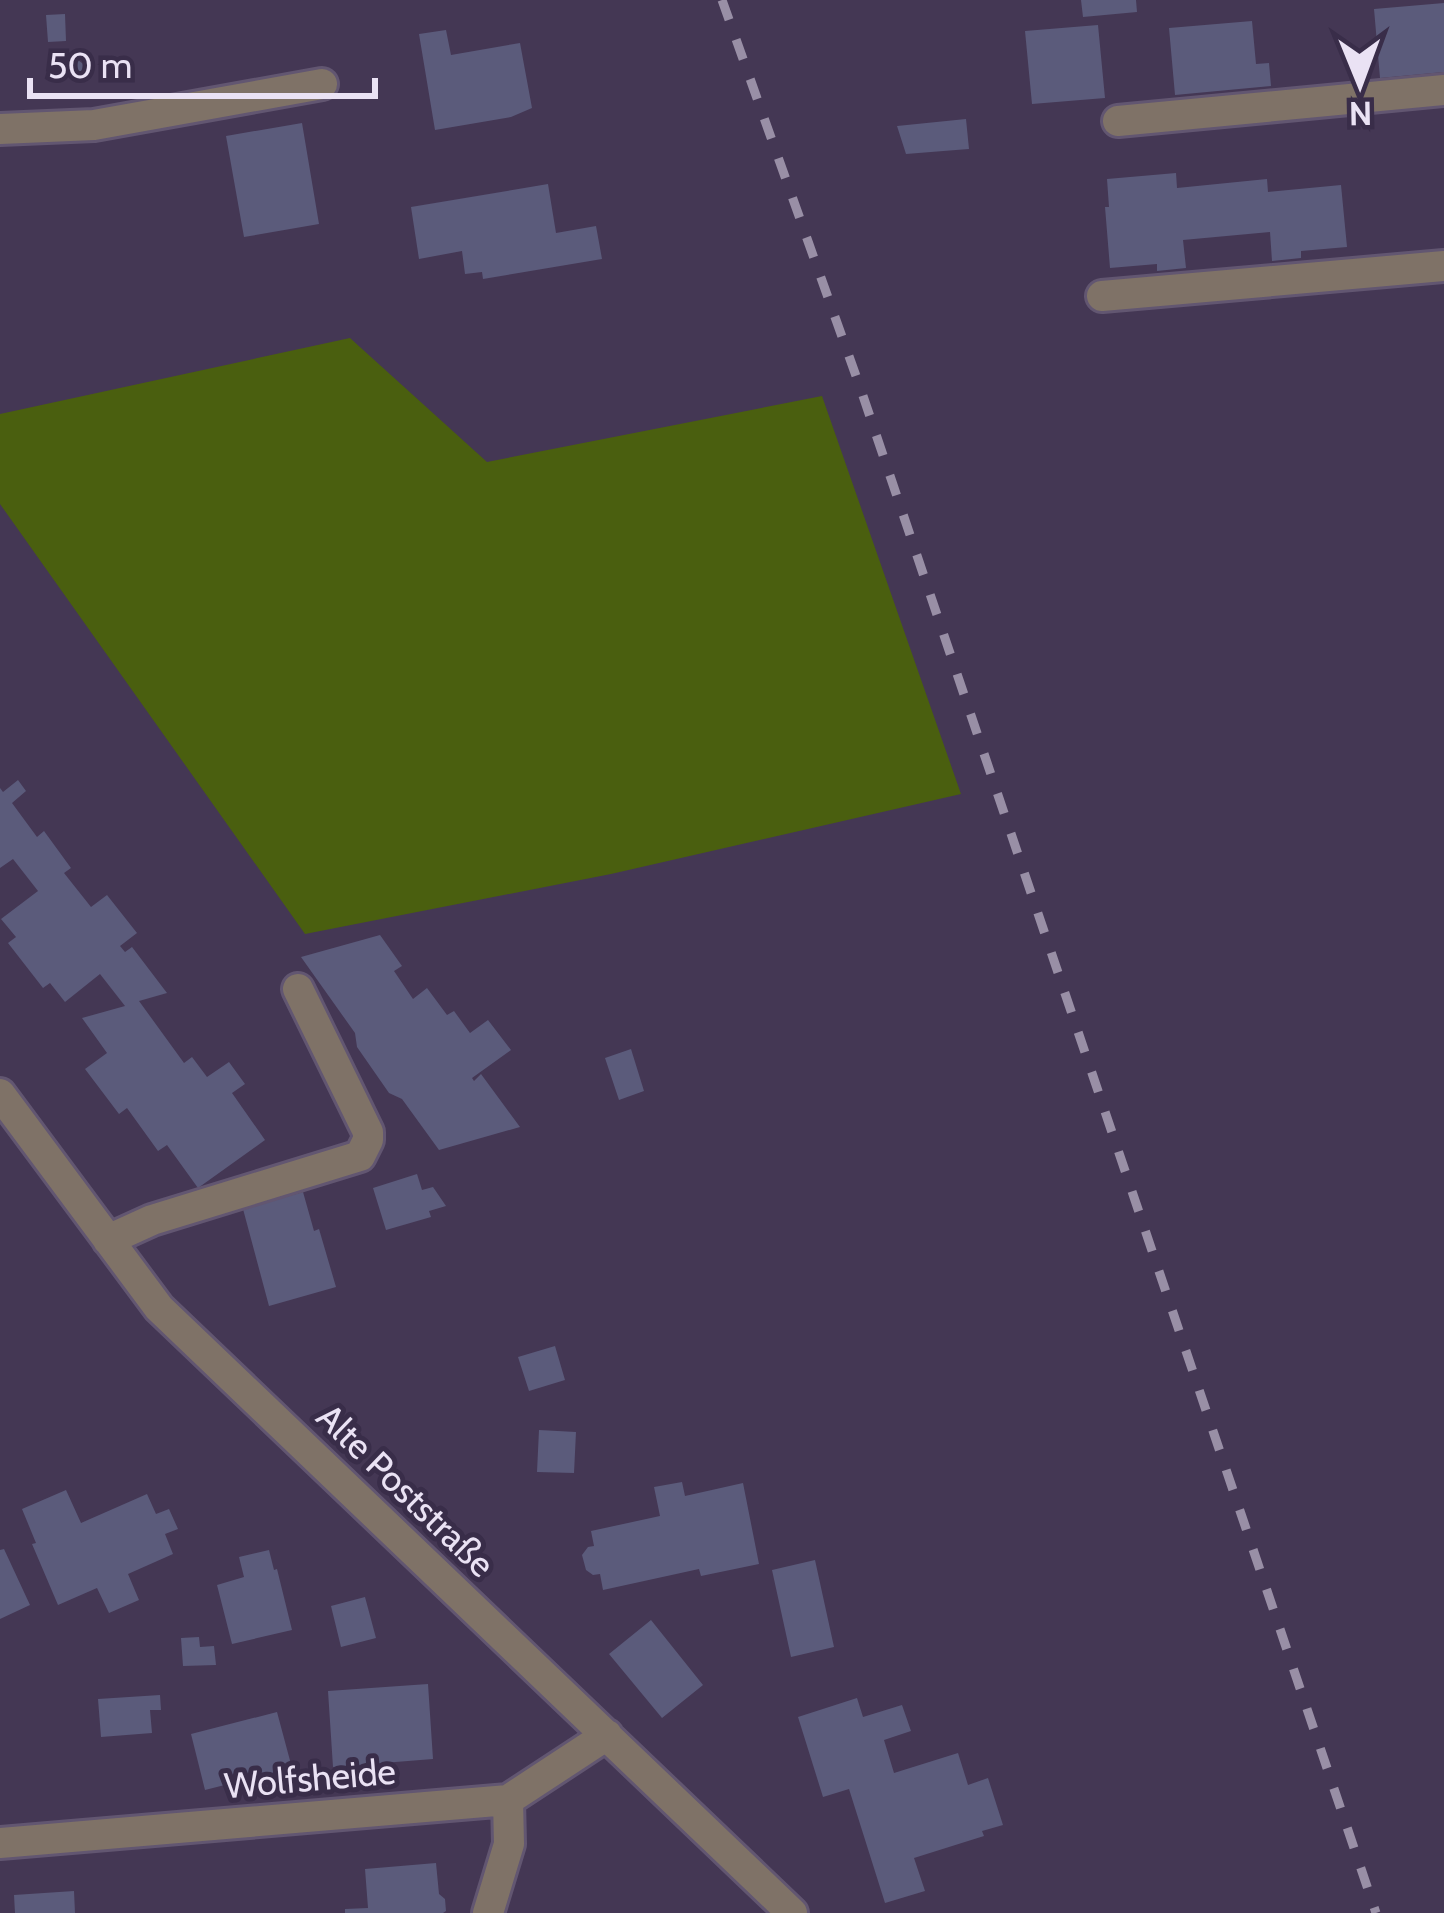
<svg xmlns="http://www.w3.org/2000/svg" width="1444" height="1913" font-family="Cabin,sans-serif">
<rect width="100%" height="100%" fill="#443754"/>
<path fill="#4a5f0f" d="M350,338L487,462L822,396L961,794L611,874L305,934L0,504V414Z"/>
<path fill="#5b5b7b" d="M1081,0H1136L1137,12L1083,17Z
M1444,3V72L1380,78L1374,9Z
M65,14L66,41L48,42L46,15Z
M1252,21L1256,64L1269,63L1271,86L1175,95L1169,28Z
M1098,25L1105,98L1032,104L1025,31Z
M446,30L451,55L520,43L532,108L511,117L435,130L419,34Z
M63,49L86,66L77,80L53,61Z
M966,119L969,149L956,150L906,154L897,126Z
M302,123L319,224L244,237L226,136Z
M1176,173L1177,188L1267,179L1268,192L1341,185L1347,247L1301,251V258L1272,261L1270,232L1183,240L1186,268L1157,271V264L1110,268L1105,207H1109L1107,179Z
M548,184L556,233L596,226L602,259L483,279L482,272L465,274L462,251L419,259L411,207Z
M18,780L26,791L12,803L37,837L44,831L71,868L64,873L91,907L107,895L137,933L120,946L125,952L132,947L167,993L139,1001L184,1063L192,1057L207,1077L229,1062L245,1084L232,1093L265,1140L198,1188L167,1145L158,1151L127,1108L119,1114L85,1069L107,1053L82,1018L125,1006L100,974L65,1002L50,983L43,988L8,943L16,937L1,919L38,891L13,859L0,868V788L3,792Z
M380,935L402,966L394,971L413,999L427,988L447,1015L454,1011L470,1033L488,1020L511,1050L472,1078L474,1081L481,1074L520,1127L439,1150L402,1099L389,1093L357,1047L355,1033L301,957Z
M631,1049L644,1091L619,1100L605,1058Z
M417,1174L422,1190L433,1187L446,1206L429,1211L431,1217L386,1230L373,1188Z
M303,1192L314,1231L319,1229L336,1287L269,1306L243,1209Z
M555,1346L565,1380L529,1391L518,1357Z
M539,1430L576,1432L574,1473L537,1472Z
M682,1482L685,1496L743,1483L759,1564L701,1576L699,1569L603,1590L600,1574L593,1575L586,1570L582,1555L588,1547L594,1546L591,1531L660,1516L654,1487Z
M66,1490L81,1523L147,1494L156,1514L169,1509L178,1529L165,1534L173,1554L128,1574L139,1600L109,1613L97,1588L58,1605L32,1544L36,1543L22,1509Z
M4,1549L30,1605L0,1619V1550Z
M269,1550L274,1570L277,1569L292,1630L232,1644L217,1585L244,1577L239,1557Z
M815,1560L834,1647L791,1657L772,1570Z
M365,1597L376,1638L341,1647L331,1606Z
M651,1620L703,1685L662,1718L609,1654Z
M199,1637L200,1647L214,1646L216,1665L183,1666L181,1638Z
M428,1684L433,1759L333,1767L328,1691Z
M160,1695L161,1710H150L152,1733L101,1737L98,1699Z
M857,1698L863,1717L902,1705L911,1731L884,1740L894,1773L958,1753L968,1785L988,1778L1003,1825L982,1831L984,1836L914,1858L925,1891L885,1903L849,1789L823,1797L798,1717Z
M277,1712L292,1768L205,1790L191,1734Z
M436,1863L439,1894L445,1899L446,1911L443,1913H345V1909L368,1908L365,1869Z
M74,1891L75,1913H15L14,1895Z"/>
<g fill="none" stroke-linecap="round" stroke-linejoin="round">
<g stroke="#625671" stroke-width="36">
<path id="minor" d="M1118,121L1444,90
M0,129L94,125L322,84
M1102,296L1444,266
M0,1094L159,1308L792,1913
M108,1240L152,1220L360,1156L368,1140V1132L298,989
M0,1843L508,1800L607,1735
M488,1913L509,1844L508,1800"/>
</g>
<use href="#minor" stroke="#7f7267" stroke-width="30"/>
<path stroke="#998fa6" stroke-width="9" stroke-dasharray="21 21" stroke-linecap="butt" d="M722,0L861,390L1376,1913"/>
</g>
<g text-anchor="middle" stroke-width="10" stroke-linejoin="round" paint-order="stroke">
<g font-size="36" fill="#eae2f4" stroke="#392d49">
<text transform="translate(406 1490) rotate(44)" y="13">Alte Poststraße</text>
<text transform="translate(310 1778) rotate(-5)" y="13">Wolfsheide</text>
</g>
</g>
<g transform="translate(1360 84) rotate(179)" stroke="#392d49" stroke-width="9" paint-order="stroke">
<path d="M0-9L21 45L0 30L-21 45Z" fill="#eae2f4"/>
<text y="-18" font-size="33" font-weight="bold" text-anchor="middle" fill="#eae2f4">N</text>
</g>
<path d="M30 78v18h345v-18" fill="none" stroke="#eae2f4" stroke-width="6"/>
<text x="48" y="78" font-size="36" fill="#eae2f4" stroke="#392d49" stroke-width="9" paint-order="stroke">50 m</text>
</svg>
